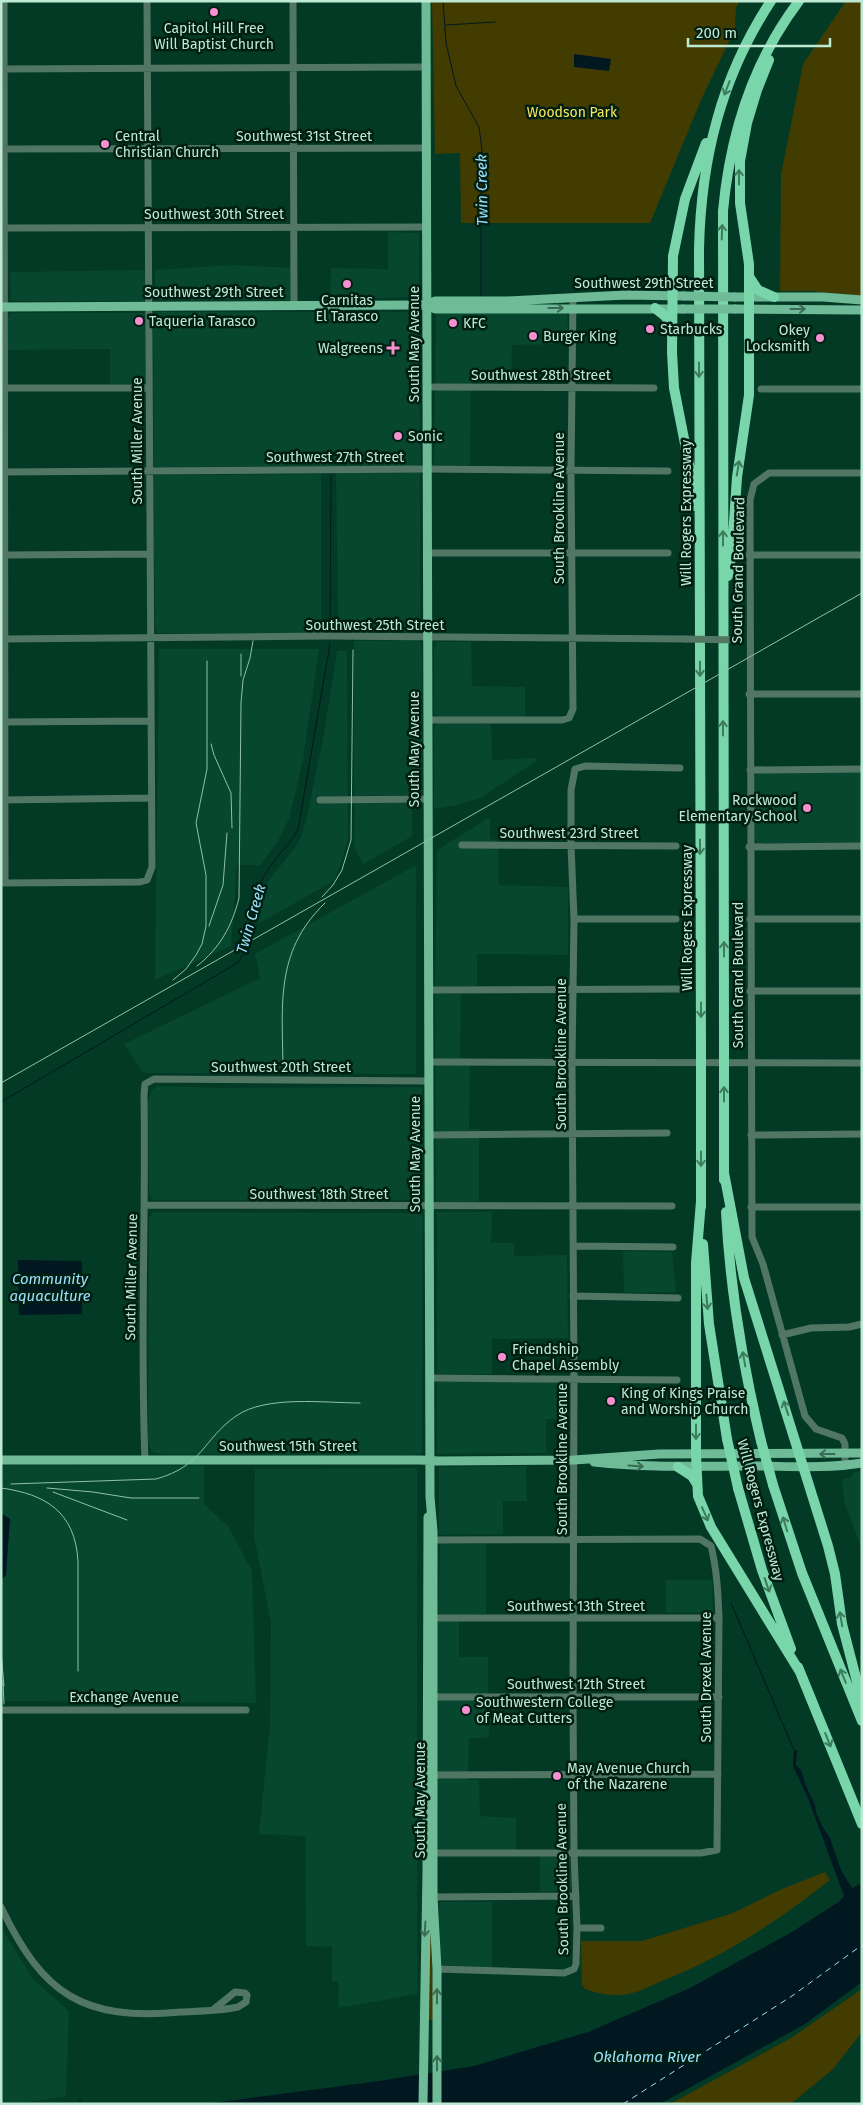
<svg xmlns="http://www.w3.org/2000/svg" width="863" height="2105" font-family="'Fira Sans',sans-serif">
<rect width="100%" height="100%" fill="#023a26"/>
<path fill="#07462f" d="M388,232L419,233V297L330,299L331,268L388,269Z
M233,265L291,268V300H155V270Z
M146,270V297L144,301H11L10,272Z
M157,312H417L421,464L418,466L157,467L154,466L153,314Z
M567,312L569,344L512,345L511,382L471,381L470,465H434L436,316L439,313Z
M11,313H145V382L139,384H110V349L8,350V318Z
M420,472V633L338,632L336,473Z
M321,474V628L316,633H157L155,624L153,478L155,475Z
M417,640L420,641L422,649V795L354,796V641Z
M437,642H471L472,686L525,687V717L438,718L434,713V648Z
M159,649H319L303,760L289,819L278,841L260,865H237L231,946L155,980Z
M337,651H347L348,839L342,860L335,878L329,884L259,923L256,920V915L261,890L294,849L301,837L306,821L324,734Z
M441,723L491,724L492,760L535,758L538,760L482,797L458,805L434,809V732L435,725Z
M759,772H862V843H757L753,838V777Z
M355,803H412V836L364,864L354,848Z
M490,817V839L498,840L499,885L568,887V955L477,954V986H435L437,850Z
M416,865V1074L143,1073L124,1044L260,978L255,954Z
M435,993L461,994L460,1058H470L469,1129H479V1204L436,1202Z
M157,1086L223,1088L422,1087V1200H152L149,1193L148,1100L152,1090Z
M153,1212L417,1213L423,1216L422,1453L412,1455L162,1454L152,1452L148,1443L149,1218Z
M437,1212H492L491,1243H514V1256L567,1255L568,1338L492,1339V1374H437Z
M623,1251L672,1252L676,1292L624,1293Z
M437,1382H557V1419H546V1453L437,1454Z
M1,1465L204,1466V1504L228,1526L252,1571L256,1703L1,1701Z
M526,1466L527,1501H503V1534L439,1535V1467Z
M417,1468V1994L338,2008L339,1981H332V1947L306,1946L305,1836L259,1834L270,1724L271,1623L254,1536L255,1469Z
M862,1471V1550L845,1504L842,1479L850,1478L855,1472Z
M440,1543L486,1544V1614L459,1615V1657H488L489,1737L469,1739L468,1780H479L480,1816L516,1818V1850H438L435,1628L438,1622Z
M666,1580H712L713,1612L666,1613Z
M540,1856H570L572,1886L570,1891L540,1892Z
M439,1902H492V1968L440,1965Z
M1,1927L33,1979L69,2011L66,2096L17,2104H1Z"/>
<path fill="#433c00" d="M432,1H740L736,8L735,29L701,100L650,223H461L460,153L435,154Z
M846,1H862V296L810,291H780L781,174L803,64Z
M825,1872L830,1880C776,1922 726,1956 662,1981C650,1986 636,1994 622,1995C610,1996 596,1993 585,1989L582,1985L581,1941H642L733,1913L782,1889Z
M430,1909L434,2020H427Z
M862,1989V2032L833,2069L792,2103L670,2104L791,2038Z"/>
<path fill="#021820" d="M574,54L611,59L609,71L574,67Z
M18,1260L82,1261V1314L19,1315Z
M1,1513L10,1519L6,1575L3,1578H1Z
M794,1750H797L796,1765L801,1770L806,1786L815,1805L816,1812L822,1826L830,1838L841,1870L852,1888L862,1883V1982L805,2024L660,2104H205L379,2081L474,2066L588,2032L690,1988L792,1932L840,1901L844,1896L808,1798L793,1766Z"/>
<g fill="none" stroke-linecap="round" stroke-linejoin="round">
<path stroke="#021820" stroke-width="1" d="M443,1L446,43L456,86L479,127L484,166L481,191V296
M446,25L495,22
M330,631L331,475
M1,1102L239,962C253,938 249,909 260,884C269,863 287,849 298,830L330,644
M731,1603L794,1750
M80,2104V2099"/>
<path stroke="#9be1fb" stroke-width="1" stroke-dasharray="6 5" stroke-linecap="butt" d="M623,2104L792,1996L862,1945"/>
<path stroke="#527664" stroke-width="7" d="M4,1L5,883
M293,1L294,305
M2,69L427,67
M2,149L427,148
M2,228L427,227
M427,387L654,388
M2,388H148
M761,389H862
M2,472L428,469L668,471
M427,553H668
M6,555L149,554
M749,555H862
M2,639L326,636L686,639
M749,694H862
M428,720H562L569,718L573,709L571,470L573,297
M2,722L151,721
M750,770L862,769
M2,800L151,798
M320,800L428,799
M462,845L676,846
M749,847L862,846
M1,883L140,882L147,880L152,867L147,1
M574,919H676
M750,919H862
M429,990L680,989
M750,991H862
M429,1062L862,1063
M429,1135L667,1133
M751,1135L862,1134
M145,1205L672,1206
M751,1207H862
M574,1246L673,1247
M573,1296L678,1298
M782,1335L811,1328L849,1327L862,1324
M430,1378L677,1380
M145,1460C140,1338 146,1217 144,1095L145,1084L154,1079L429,1081
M845,1466V1444L842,1438L816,1429L805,1416L763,1264L752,1237L750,500L754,484L769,473H862
M429,1540L700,1539L711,1546C717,1570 718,1593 719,1618L717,1850L701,1853H430
M429,1618H719
M429,1697H719
M1,1710H246
M428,1775L718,1774
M429,1897L576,1896
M1,1907C43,1995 83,2021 181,2012C200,2011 220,2011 238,2007L246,2002L247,1995L245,1993L235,1992L214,2009
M577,1928H601
M437,1969L564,1973L574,1969L576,1964L577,1928L574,1853L573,1697L574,1378L572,1062L574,919L571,845V790L575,769L585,766L680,768"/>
<path stroke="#6fbb97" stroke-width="9" d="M426,1L430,1497L433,1531V1897L437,1969V2104
M735,297H823L862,300
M427,305L435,301H506L626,295L684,296
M1,307L418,305H427L435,309H683
M735,309L862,310
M1,1460H420L439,1461L574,1460L659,1454L862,1453
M594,1462C647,1468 698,1466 751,1466C788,1466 825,1469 862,1463
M423,2104L427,1871L428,1517"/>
<path stroke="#79d6ab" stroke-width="10" d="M750,278L758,290L774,297
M655,308L665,316L673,327
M694,506L690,469L674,388L672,352L673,256L685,199L706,143
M728,576L732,552L737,477L749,395V264L740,203V161L747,123L757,90L769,60
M724,1050L723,211C730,135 752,63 799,1
M701,1051L699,249C701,159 721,77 771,1
M724,1074V1180
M701,1076V1207
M724,1173L744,1278L828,1546L835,1574L842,1624L862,1701
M701,1201L696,1263V1454L698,1496L711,1527L800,1672
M726,1212C730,1289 743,1366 761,1441
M703,1244L709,1324L727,1439
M678,1467L692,1476L697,1484
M773,1485L802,1573L862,1721
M738,1488L762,1570L791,1649
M798,1667L862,1824"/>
<path stroke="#91c0aa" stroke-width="1" d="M241,654V676
M211,744L214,755L231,793L232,828
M322,897L333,885L342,870L351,840L353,650
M209,926L223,885L227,833
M197,966C220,948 232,926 239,898L241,703L243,680L250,658L253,641
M173,980L186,969L196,955L202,944L206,926V875L196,823L207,769V661
M283,1073C283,1008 273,953 325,903
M1,1083L862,593
M11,1484L156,1479C203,1466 203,1439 236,1416C266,1395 324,1403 360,1403
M1,1488C46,1494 75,1512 78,1561V1671
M47,1488L93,1492L131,1498H199
M53,1492L127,1520
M1,1651L4,1686
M3,1681L4,1704"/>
<path stroke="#527664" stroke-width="7" d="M686,639L738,640"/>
<path stroke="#6fbb97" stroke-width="9" d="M684,296L735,297
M683,309H735"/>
<path stroke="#79d6ab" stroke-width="10" d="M724,1050V1074
M701,1076V1051
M727,1439L738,1488
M761,1441L773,1485"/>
</g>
<defs><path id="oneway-shaft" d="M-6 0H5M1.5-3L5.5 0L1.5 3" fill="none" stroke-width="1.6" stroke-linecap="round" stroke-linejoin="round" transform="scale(1.25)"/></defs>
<g stroke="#3d7a5e">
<use href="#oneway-shaft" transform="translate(727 88) rotate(111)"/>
<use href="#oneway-shaft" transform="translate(739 177) rotate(-90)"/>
<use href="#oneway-shaft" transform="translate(722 232) rotate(-88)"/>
<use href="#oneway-shaft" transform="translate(699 370) rotate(90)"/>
<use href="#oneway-shaft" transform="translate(738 468) rotate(-81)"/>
<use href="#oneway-shaft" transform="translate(723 538) rotate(-90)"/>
<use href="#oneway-shaft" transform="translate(700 669) rotate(90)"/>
<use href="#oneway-shaft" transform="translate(723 728) rotate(-90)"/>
<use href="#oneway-shaft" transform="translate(700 847) rotate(90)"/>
<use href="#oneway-shaft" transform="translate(724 949) rotate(-90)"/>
<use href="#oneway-shaft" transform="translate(701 1010) rotate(90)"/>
<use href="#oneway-shaft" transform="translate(724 1094) rotate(-90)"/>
<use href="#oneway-shaft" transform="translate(701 1159) rotate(90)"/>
<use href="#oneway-shaft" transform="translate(707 1302) rotate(85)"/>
<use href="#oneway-shaft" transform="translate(744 1359) rotate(-100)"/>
<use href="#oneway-shaft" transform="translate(786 1408) rotate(-108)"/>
<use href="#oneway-shaft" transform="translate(696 1432) rotate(90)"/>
<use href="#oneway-shaft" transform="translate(705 1514) rotate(66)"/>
<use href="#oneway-shaft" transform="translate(785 1524) rotate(-107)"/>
<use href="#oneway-shaft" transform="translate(767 1585) rotate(71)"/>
<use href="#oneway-shaft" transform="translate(841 1619) rotate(-100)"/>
<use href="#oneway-shaft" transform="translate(843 1676) rotate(-112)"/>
<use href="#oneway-shaft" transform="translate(828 1740) rotate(68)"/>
</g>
<g stroke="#386c54">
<use href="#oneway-shaft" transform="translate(556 308)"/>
<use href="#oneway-shaft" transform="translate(798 309)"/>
<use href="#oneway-shaft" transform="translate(827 1454) rotate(180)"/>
<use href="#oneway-shaft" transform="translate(636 1466) rotate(4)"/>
<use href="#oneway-shaft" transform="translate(425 1929) rotate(93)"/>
<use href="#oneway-shaft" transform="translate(437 1996) rotate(-90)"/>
<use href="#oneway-shaft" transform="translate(437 2063) rotate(-90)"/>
</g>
<g fill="#f690d0" stroke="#011e12" stroke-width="2">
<circle cx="214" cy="12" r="5"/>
<circle cx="105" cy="144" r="5"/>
<circle cx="347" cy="284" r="5"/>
<circle cx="139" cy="321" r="5"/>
<circle cx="453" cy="323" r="5"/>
<circle cx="650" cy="329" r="5"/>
<circle cx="533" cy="336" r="5"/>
<circle cx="820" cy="338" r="5"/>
<path d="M390.5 340.5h5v5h5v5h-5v5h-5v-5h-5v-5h5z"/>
<circle cx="398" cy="436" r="5"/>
<circle cx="807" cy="808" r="5"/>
<circle cx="502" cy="1357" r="5"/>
<circle cx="611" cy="1401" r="5"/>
<circle cx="466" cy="1710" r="5"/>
<circle cx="557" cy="1776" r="5"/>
</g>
<g text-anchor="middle" stroke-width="5" stroke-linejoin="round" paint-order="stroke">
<g font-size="14" fill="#beead3" stroke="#011e12" text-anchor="start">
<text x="214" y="33" text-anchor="middle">Capitol Hill Free<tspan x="214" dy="16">Will Baptist Church</tspan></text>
<text x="115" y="141">Central<tspan x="115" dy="16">Christian Church</tspan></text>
<text x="347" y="305" text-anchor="middle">Carnitas<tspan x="347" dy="16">El Tarasco</tspan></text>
<text x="149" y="326">Taqueria Tarasco</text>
<text x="463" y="328">KFC</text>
<text x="660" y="334">Starbucks</text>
<text x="810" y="335" text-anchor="end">Okey<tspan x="810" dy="16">Locksmith</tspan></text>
<text x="543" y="341">Burger King</text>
<text x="383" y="353" text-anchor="end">Walgreens</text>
<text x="408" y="441">Sonic</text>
<text x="797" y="805" text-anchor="end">Rockwood<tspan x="797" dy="16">Elementary School</tspan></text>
<text x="512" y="1354">Friendship<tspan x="512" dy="16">Chapel Assembly</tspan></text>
<text x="621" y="1398">King of Kings Praise<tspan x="621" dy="16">and Worship Church</tspan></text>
<text x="476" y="1707">Southwestern College<tspan x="476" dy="16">of Meat Cutters</tspan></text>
<text x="567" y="1773">May Avenue Church<tspan x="567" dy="16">of the Nazarene</tspan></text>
</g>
<g font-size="14" fill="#f7e65c" stroke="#011e12">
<text x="572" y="117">Woodson Park</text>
</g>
<g font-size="14" fill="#beead3" stroke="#011e12">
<text x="304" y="141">Southwest 31st Street</text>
<text x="214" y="219">Southwest 30th Street</text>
<text x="644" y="288">Southwest 29th Street</text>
<text x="214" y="297">Southwest 29th Street</text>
<text transform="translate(414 344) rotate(-90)" y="5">South May Avenue</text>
<text x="541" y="380">Southwest 28th Street</text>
<text transform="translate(137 441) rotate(-90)" y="5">South Miller Avenue</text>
<text x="335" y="462">Southwest 27th Street</text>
<text transform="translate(559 508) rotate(-90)" y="5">South Brookline Avenue</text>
<text transform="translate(686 513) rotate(-90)" y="5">Will Rogers Expressway</text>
<text transform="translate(738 570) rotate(-89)" y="5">South Grand Boulevard</text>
<text x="375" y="630">Southwest 25th Street</text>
<text transform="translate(414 749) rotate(-90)" y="5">South May Avenue</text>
<text x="569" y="838">Southwest 23rd Street</text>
<text transform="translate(687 918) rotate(-90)" y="5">Will Rogers Expressway</text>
<text transform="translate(738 975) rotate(-90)" y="5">South Grand Boulevard</text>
<text transform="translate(561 1054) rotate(-90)" y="5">South Brookline Avenue</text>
<text x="281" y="1072">Southwest 20th Street</text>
<text transform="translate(415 1154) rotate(-90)" y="5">South May Avenue</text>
<text x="319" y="1199">Southwest 18th Street</text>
<text transform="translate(131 1277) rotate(-89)" y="5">South Miller Avenue</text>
<text x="288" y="1451">Southwest 15th Street</text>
<text transform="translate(562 1459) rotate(-90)" y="5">South Brookline Avenue</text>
<text transform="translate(761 1510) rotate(75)" y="5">Will Rogers Expressway</text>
<text x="576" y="1611">Southwest 13th Street</text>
<text transform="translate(706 1677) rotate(-90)" y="5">South Drexel Avenue</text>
<text x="576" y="1689">Southwest 12th Street</text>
<text x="124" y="1702">Exchange Avenue</text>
<text transform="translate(420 1800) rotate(-90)" y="5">South May Avenue</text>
<text transform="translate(562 1879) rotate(-91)" y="5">South Brookline Avenue</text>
</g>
<g font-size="15" font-style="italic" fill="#9be1fb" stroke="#011e12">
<text transform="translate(482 190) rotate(-91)" y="5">Twin Creek</text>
<text transform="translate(251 919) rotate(-74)" y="5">Twin Creek</text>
<text x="50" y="1284">Community<tspan x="50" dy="17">aquaculture</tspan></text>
<text x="647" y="2062">Oklahoma River</text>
</g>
</g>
<rect width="863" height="2105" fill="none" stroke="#beead3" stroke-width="5"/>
<path d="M688 38v8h142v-8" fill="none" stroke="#beead3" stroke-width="2.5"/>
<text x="696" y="38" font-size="15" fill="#beead3" stroke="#011e12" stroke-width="4" paint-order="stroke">200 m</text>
</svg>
